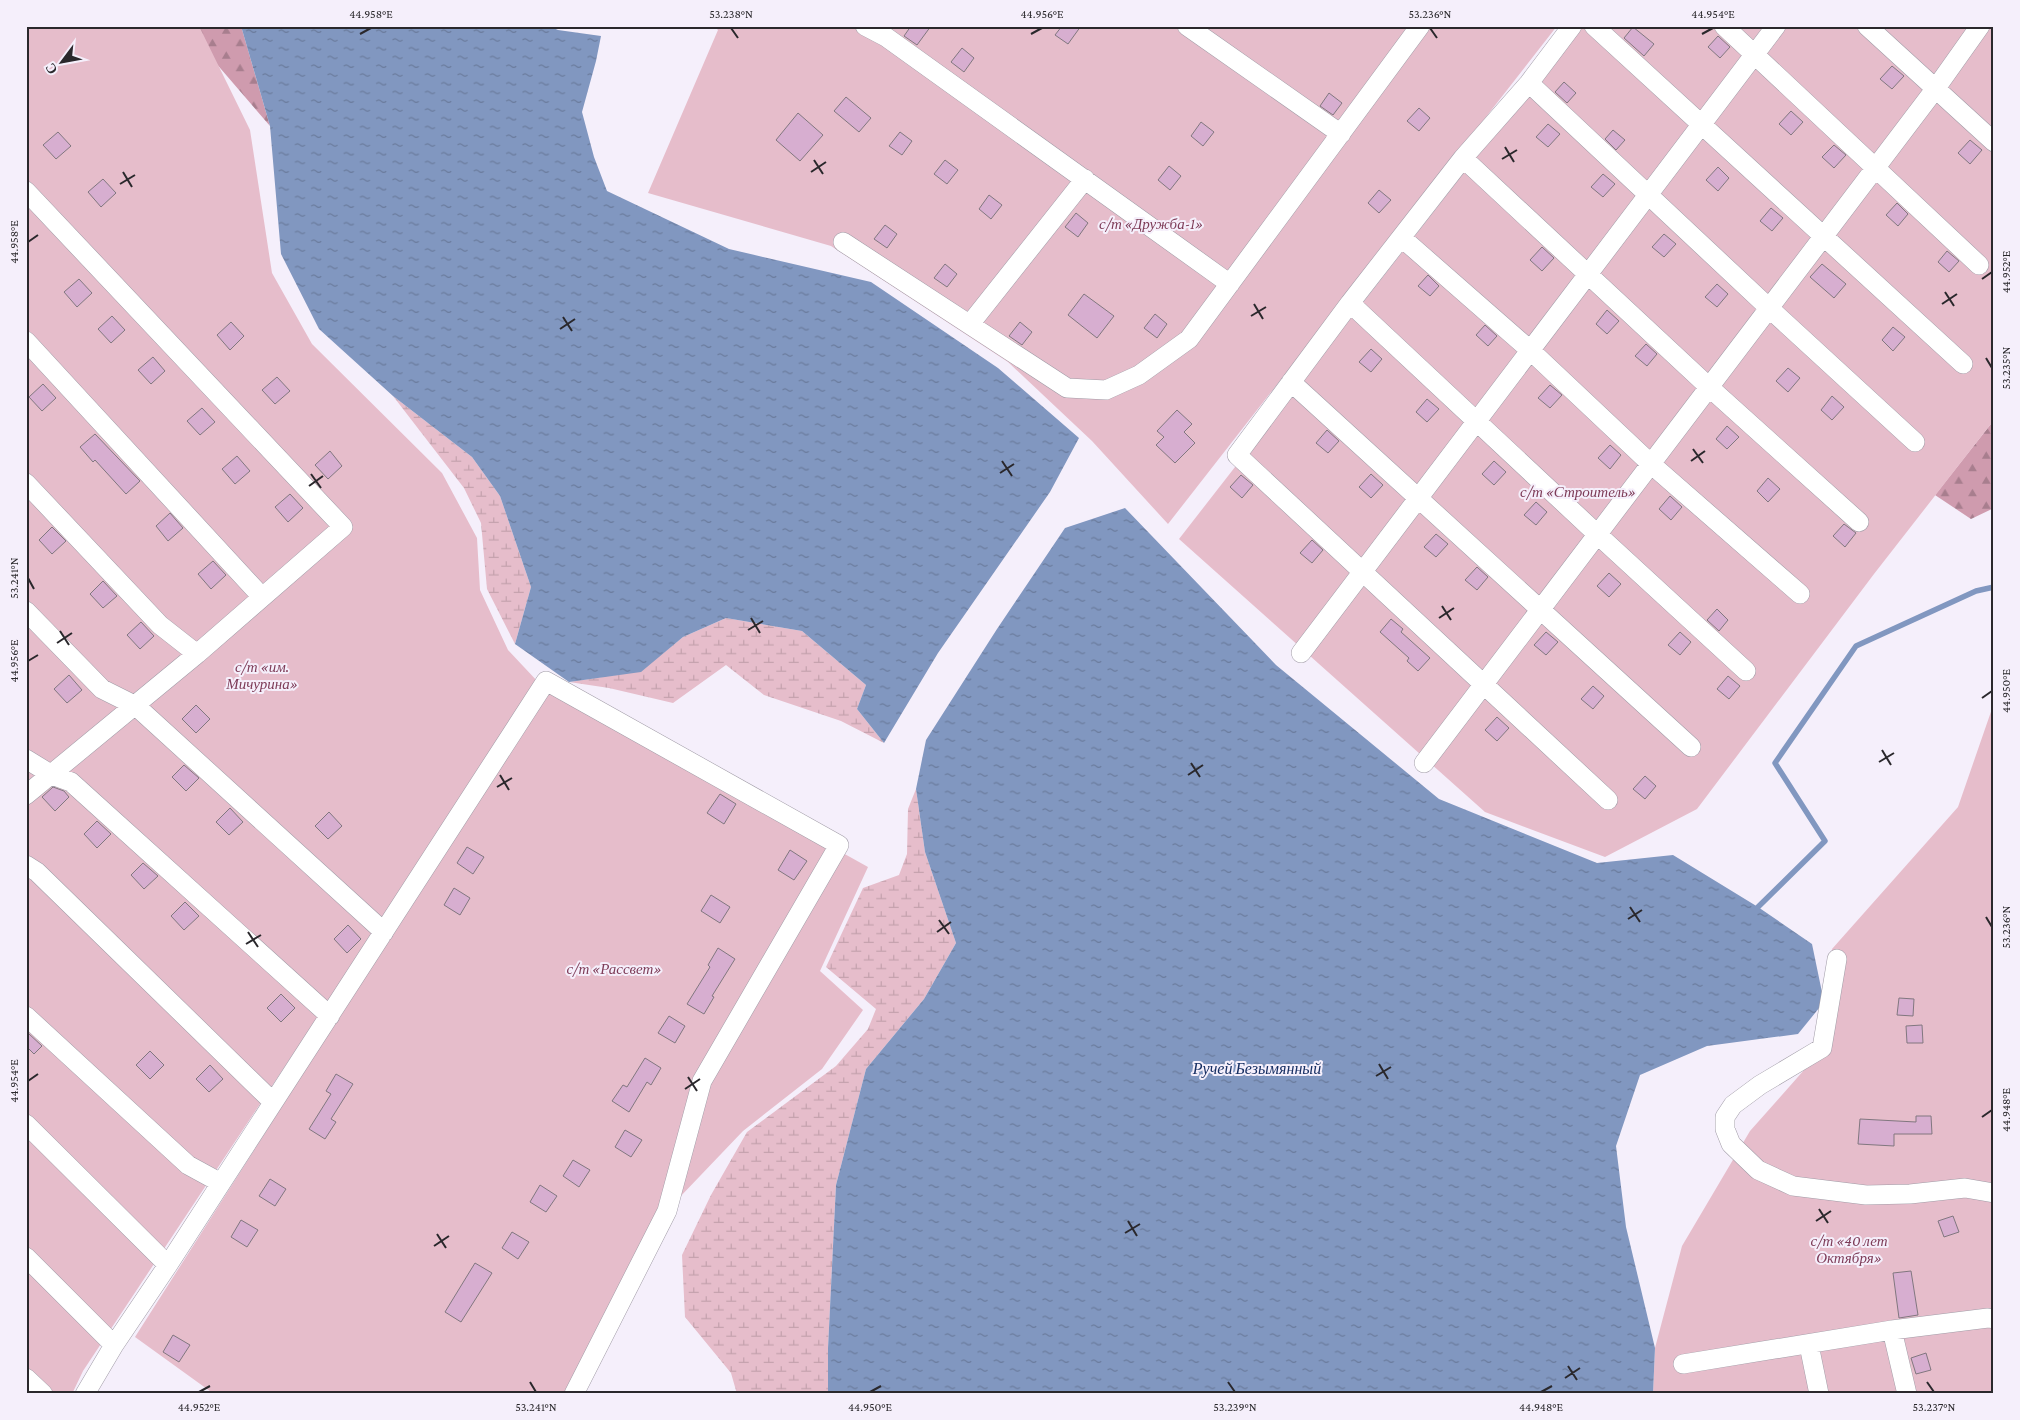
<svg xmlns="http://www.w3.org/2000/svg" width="2020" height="1420" font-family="'Crimson Pro',serif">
<defs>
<pattern id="forest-firs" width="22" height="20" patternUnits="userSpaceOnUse" patternTransform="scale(1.25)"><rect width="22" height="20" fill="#cf9bae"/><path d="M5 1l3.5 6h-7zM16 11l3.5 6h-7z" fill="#a87e8e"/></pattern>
<pattern id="wetland-marsh" width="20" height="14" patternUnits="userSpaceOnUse" patternTransform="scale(1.25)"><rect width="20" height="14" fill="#e6bdcb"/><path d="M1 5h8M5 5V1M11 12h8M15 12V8" fill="none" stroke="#c5a2ae"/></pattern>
<pattern id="water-ripples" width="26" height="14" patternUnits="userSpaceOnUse" patternTransform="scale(1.25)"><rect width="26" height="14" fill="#8197c0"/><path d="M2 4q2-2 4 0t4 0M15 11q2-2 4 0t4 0" fill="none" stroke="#6a7b9c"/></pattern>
</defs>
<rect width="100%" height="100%" fill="#f5effb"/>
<path fill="url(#forest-firs)" d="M184,26H241L270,126Z
M1994,420V508L1971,519L1935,495Z"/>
<path fill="url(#wetland-marsh)" d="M393,396L472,457L500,496L531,587L515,644L487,589L481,523L464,488Z
M726,618L802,631L866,685L857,709L884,743L841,721L764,695L726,665L673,703L609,688L569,682L641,671L683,637Z
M916,789L925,852L956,943L924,999L866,1069L836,1185L828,1348V1394H737L731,1373L685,1317L682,1255L711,1195L747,1132L836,1066L868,1029L876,1009L826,967L863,888L899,875L907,854L908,809Z"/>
<path fill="#e6bdcb" d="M26,26H199L250,130L272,273L312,344L442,473L477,538L480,590L508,650L539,683L83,1371L72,1394H26Z
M714,26H1557L1168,524L1092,441L1008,362L831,246L648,193L718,30Z
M1578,26H1994V420L1874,574L1697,809L1605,857L1485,812L1179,539Z
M548,689L868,867L820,971L863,1010L822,1069L743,1131L657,1221L564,1394H214L135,1337Z
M1994,703V1394H1653L1655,1348L1682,1246L1750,1131L1812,1061L1825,1008L1832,949L1958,807Z"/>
<path fill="url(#water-ripples)" d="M241,26H549L558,30L601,36L596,61L582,112L594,157L607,191L729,249L871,282L998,368L1079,438L1050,492L938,653L884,743L857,709L866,685L802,631L726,618L683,637L641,672L569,682L515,644L531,587L500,496L472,457L393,396L319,329L281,254L270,126Z
M1125,508L1276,665L1439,799L1597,863L1673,855L1758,907L1812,944L1824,1002L1798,1034L1707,1046L1640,1075L1616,1146L1626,1227L1655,1348L1653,1394H828V1348L836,1185L866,1069L924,999L956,943L925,852L916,789L926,740L997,629L1065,528Z"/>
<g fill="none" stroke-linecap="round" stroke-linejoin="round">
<path stroke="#8197c0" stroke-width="5.5" d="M1758,907L1825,841L1775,763L1856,646L1976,591L1994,587"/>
</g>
<path fill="#d7aed0" stroke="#81777f" d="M911,26H931L917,45L904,36Z
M1062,26H1081L1068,44L1055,35Z
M1633,27L1654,44L1644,56L1624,38Z
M1718,36L1730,47L1720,58L1708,47Z
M962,48L974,58L964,72L951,62Z
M1892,66L1904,76L1892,89L1880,79Z
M1564,82L1576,93L1567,103L1555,92Z
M1329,93L1342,103L1333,115L1320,106Z
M846,97L871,118L859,132L834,111Z
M1419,108L1430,118L1419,131L1407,121Z
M1791,111L1803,122L1791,135L1779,124Z
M798,113L823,135L800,161L776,140Z
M1201,122L1214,132L1203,146L1191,136Z
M1548,124L1560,134L1548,147L1536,137Z
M1613,130L1625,140L1616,150L1605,139Z
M58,132L71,146L56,159L43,145Z
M900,132L912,141L902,155L889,146Z
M1970,140L1982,150L1970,164L1958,153Z
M1834,145L1846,155L1834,168L1822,157Z
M945,160L958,170L947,184L934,174Z
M1169,166L1181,176L1170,190L1158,180Z
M1718,167L1729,178L1718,191L1706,180Z
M1603,174L1615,184L1603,197L1591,187Z
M103,179L116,193L101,207L88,192Z
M1379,190L1391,200L1379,213L1368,203Z
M989,195L1002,205L991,219L979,209Z
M1897,203L1908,214L1898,226L1886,215Z
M1771,208L1783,218L1772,231L1760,221Z
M1076,213L1088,223L1078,237L1065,227Z
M885,225L897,234L887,248L874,239Z
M1664,234L1676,244L1664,257L1652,247Z
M1542,247L1554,258L1542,271L1530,260Z
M1947,251L1959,261L1949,272L1938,262Z
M945,264L957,274L947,287L934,278Z
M1822,264L1846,284L1834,298L1810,277Z
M1428,275L1439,286L1430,296L1418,286Z
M79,279L92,293L77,307L64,292Z
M1717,284L1728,294L1717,307L1705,297Z
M1084,294L1114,316L1097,338L1068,315Z
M1607,310L1619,321L1607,334L1596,324Z
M1155,314L1167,324L1157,338L1144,328Z
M112,316L125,330L111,343L98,329Z
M231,322L244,336L230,350L217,335Z
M1020,322L1032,332L1022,345L1009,336Z
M1485,325L1497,336L1488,346L1476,335Z
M1893,327L1905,337L1893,351L1882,340Z
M1646,344L1657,354L1647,366L1635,356Z
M1371,349L1382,359L1371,372L1359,362Z
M153,357L165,371L151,384L138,370Z
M1788,368L1800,378L1788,392L1776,381Z
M277,377L290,391L275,404L262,390Z
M43,384L56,398L42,411L29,397Z
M1550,385L1562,395L1550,408L1538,398Z
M1832,396L1844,407L1832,420L1821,410Z
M1427,399L1439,409L1427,422L1416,412Z
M202,408L215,422L200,435L187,421Z
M1177,410L1192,424L1184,432L1195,443L1175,463L1156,445L1164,437L1157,431Z
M1727,426L1739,437L1727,449L1716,439Z
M1327,430L1339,441L1328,453L1316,443Z
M95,434L140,481L126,494L95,460L93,462L80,447Z
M1610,445L1621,455L1610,469L1598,458Z
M330,451L342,466L328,479L315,465Z
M237,456L250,471L235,484L222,469Z
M1494,461L1506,472L1494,485L1482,474Z
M1371,474L1383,485L1371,498L1359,487Z
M1241,475L1253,485L1242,498L1230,487Z
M1768,478L1780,489L1768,502L1757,491Z
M290,494L303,508L288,522L275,507Z
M1670,496L1682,507L1671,520L1659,509Z
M1536,502L1547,512L1536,525L1524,515Z
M170,513L183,528L168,541L156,526Z
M1844,524L1856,533L1845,547L1833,536Z
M52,527L66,541L52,554L39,540Z
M1436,534L1448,544L1436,557L1424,547Z
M1312,540L1323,550L1312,563L1300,553Z
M213,561L226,575L211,589L198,574Z
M1477,567L1488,577L1477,590L1465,580Z
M1609,573L1621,584L1609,597L1597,586Z
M103,581L117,596L103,608L90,594Z
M1717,609L1728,620L1719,631L1707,620Z
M1391,619L1403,629L1401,632L1430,658L1418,671L1407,661L1409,658L1380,632Z
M141,622L154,636L140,649L127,635Z
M1546,632L1558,642L1546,655L1534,645Z
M1680,632L1691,642L1680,655L1668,645Z
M69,675L82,690L67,703L54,689Z
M1728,676L1740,686L1729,699L1717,689Z
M1593,686L1604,696L1593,709L1581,699Z
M196,705L210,719L196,733L182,719Z
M1497,717L1509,728L1497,741L1485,730Z
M184,765L199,778L186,791L172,777Z
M1645,776L1656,786L1645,799L1633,789Z
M53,787L64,791L69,797L55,811L42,797Z
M720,794L736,804L724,824L707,813Z
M230,808L243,822L229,835L216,822Z
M329,812L342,826L328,839L315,826Z
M97,821L111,834L97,848L84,834Z
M467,847L484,857L473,874L457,863Z
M790,850L807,861L794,880L778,870Z
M143,863L158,876L144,889L131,875Z
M454,888L470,898L460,915L444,905Z
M711,895L730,907L720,923L701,911Z
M185,902L199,916L184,930L171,916Z
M348,925L361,939L347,953L334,939Z
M718,948L735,959L712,996L714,997L704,1014L687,1004L710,967L708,965Z
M281,994L295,1008L281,1022L267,1008Z
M1899,998L1914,999L1913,1016L1897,1015Z
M669,1016L685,1026L675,1043L658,1033Z
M1922,1025L1923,1043H1907L1906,1026Z
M28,1033L42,1046L34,1054L26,1046V1035Z
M150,1051L164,1065L150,1079L136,1065Z
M645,1058L661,1068L651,1085L647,1082L629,1112L612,1101L623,1085L627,1087Z
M210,1065L223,1079L209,1092L196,1079Z
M336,1074L353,1084L331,1119L336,1122L325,1139L309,1129L331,1094L326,1091Z
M1916,1116H1931L1932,1134H1894V1146L1858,1144L1860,1119L1916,1122Z
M625,1130L642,1140L631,1157L615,1147Z
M573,1160L590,1170L579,1187L563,1176Z
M270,1179L286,1189L275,1206L259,1196Z
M540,1185L557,1196L546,1212L530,1202Z
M1953,1216L1959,1232L1944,1237L1938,1221Z
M241,1220L258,1230L247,1247L231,1237Z
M512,1232L529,1242L518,1259L502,1248Z
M475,1263L492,1273L461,1322L445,1312Z
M1911,1271L1918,1315L1899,1318L1893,1273Z
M173,1335L190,1345L179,1362L163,1352Z
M1926,1353L1931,1370L1916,1374L1911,1358Z"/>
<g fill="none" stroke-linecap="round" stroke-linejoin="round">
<g stroke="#a19ca7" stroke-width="20">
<path id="minor" d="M865,26L886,37L1230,284
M1187,26L1341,134
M1572,26L1529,83L1463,158L1350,303L1237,455L1608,800
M1594,26L1963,364
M1724,26L1979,265
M1867,26L1994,142
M1529,83L1769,308L1915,442
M1463,158L1709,387L1859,522
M26,191L343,527L197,654L26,795
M1402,238L1530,350L1651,464L1800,594
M843,242L1067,388L1106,390L1139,375L1189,339L1420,26
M1350,303L1597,534L1746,671
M970,324L1085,179
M26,341L262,597
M1291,382L1691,747
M26,483L160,625L197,654
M26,611L102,689L136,706L384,932
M1301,653L1776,26
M26,759L52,775L71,782L330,1016
M1424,763L1936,88L1980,26
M26,865L37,872L273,1102
M1837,959L1822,1048L1760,1085L1733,1105L1725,1117V1129L1731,1144L1758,1170L1793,1186L1866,1195L1910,1194L1965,1188L1994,1193
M26,1016L188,1165L221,1183
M26,1124L168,1265
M26,1257L114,1345
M1892,1330L1907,1394
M1809,1345L1819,1394
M1683,1364L1892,1330L1988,1318L1994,1319
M26,1378L43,1394
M85,1394L114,1345L168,1265L546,681L839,845L702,1081L667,1211L574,1394"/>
</g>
<use href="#minor" stroke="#fff" stroke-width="19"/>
</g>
<path fill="none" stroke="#2a282c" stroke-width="2" d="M731,28L738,38M1430,28L1437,38M360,34L371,28M1031,34L1042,28M1702,34L1713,28M1505,147L1514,162M1502,159L1517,150M814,160L823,174M123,172L132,187M811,172L826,162M120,184L135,175M28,242L38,235M1982,279L1992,272M1945,292L1954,306M1254,304L1263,319M1942,304L1957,294M1251,316L1266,307M563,317L572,331M560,329L575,319M1986,358L1992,368M1693,449L1703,463M1002,461L1012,476M1691,461L1705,451M1000,473L1014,464M311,474L321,488M309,486L323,476M28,578L34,589M1442,606L1451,620M751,618L760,633M1439,618L1454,608M748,630L763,621M60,631L69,645M57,643L72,633M28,661L38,655M1982,698L1992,691M1882,750L1891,765M1879,762L1894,753M1191,763L1200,777M500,775L509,790M1188,775L1203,765M497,787L512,778M1630,907L1640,922M1986,917L1992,927M1628,919L1642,910M939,920L949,934M248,932L258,947M937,932L951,922M246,944L261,935M1379,1064L1388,1079M1376,1076L1391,1067M688,1077L697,1091M28,1081L38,1074M685,1089L700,1079M1982,1117L1992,1110M1819,1209L1828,1223M1128,1221L1137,1236M1816,1221L1831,1211M1125,1233L1140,1224M437,1234L446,1248M434,1246L449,1236M1568,1366L1577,1380M1565,1378L1580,1368M530,1382L536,1392M1228,1382L1235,1392M1927,1382L1934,1392M199,1392L210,1386M870,1392L881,1386M1541,1392L1552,1386"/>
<g text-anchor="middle" stroke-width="4" stroke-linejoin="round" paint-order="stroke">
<g font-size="15" font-style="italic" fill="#7e3c58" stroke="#f5effb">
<text x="1151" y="229">с/т «Дружба-1»</text>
<text x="1578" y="497">с/т «Строитель»</text>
<text x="262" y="672">с/т «им.<tspan x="262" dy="17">Мичурина»</tspan></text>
<text x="614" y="974">с/т «Рассвет»</text>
<text x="1849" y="1246">с/т «40 лет<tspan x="1849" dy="17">Октября»</tspan></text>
</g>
<g font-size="16" font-style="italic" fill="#162e62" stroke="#f5effb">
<text x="1257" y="1074">Ручей Безымянный</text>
</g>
</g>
<rect width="2020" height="1420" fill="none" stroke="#f5effb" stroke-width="55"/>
<g transform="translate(62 62) rotate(238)" stroke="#f5effb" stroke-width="4" paint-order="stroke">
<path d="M0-4L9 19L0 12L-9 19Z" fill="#2a282c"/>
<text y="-8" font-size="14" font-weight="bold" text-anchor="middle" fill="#2a282c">С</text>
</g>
<rect x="28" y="28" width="1964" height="1364" fill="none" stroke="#2a282c" stroke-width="2"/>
<g font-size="12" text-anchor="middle" fill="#2a282c">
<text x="371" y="18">44.958°E</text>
<text x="731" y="18">53.238°N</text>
<text x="1042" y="18">44.956°E</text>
<text x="1430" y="18">53.236°N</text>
<text x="1713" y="18">44.954°E</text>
<text transform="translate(14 242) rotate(-90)" y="4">44.958°E</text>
<text transform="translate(2006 272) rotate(-90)" y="4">44.952°E</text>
<text transform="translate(2006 368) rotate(-90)" y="4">53.235°N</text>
<text transform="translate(14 578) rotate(-90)" y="4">53.241°N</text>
<text transform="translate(14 661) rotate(-90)" y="4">44.956°E</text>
<text transform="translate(2006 691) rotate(-90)" y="4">44.950°E</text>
<text transform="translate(2006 927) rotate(-90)" y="4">53.236°N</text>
<text transform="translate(14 1081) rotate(-90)" y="4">44.954°E</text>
<text transform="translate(2006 1110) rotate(-90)" y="4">44.948°E</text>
<text x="199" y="1411">44.952°E</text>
<text x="536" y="1411">53.241°N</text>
<text x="870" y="1411">44.950°E</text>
<text x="1235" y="1411">53.239°N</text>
<text x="1541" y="1411">44.948°E</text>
<text x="1934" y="1411">53.237°N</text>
</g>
</svg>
